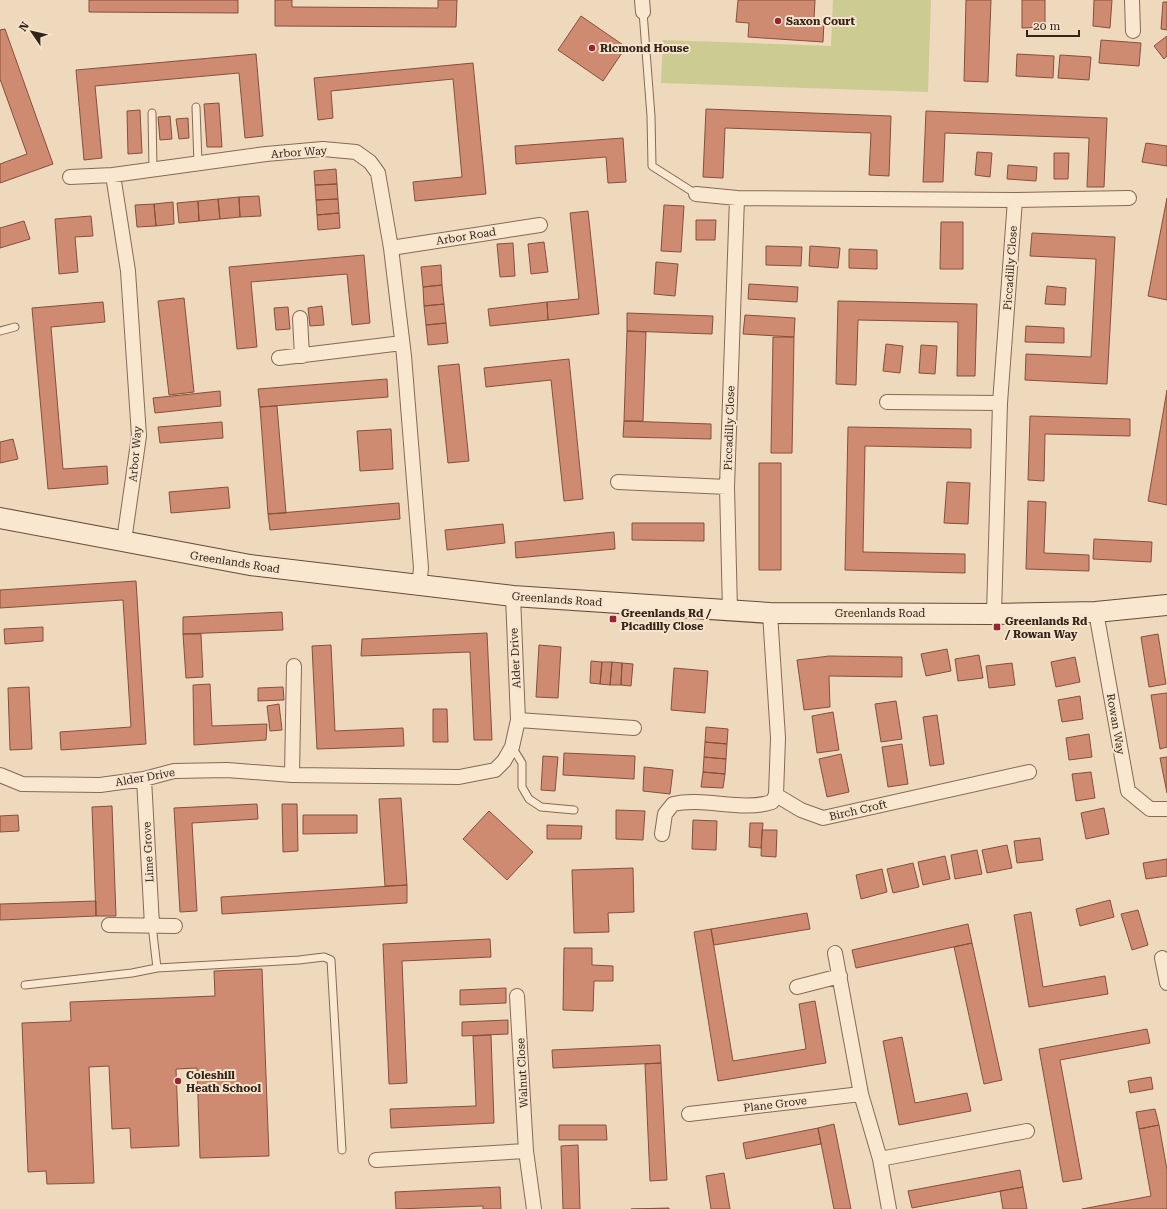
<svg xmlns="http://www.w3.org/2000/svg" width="1167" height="1209" font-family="'Roboto Serif',serif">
<rect width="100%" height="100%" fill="#efd9bd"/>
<path fill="#cccb91" d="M833,0H931L928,92L661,83L663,40L831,46Z"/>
<path fill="#ce8b71" stroke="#864f3b" d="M89,0H238V13L89,12Z
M275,0H292V7L438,8V0H457L456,27L275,26Z
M738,0H815L814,20L824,21L823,42L748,37L749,23L736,22Z
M966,0H991L988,82L964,81Z
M1022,0H1045V27L1022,28Z
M1094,0H1112L1110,28L1093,26Z
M1163,2H1167V30L1161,29Z
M581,16L626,47L603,81L558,50Z
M5,29L53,164L0,183V164L27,154L0,79V30Z
M1167,36V56L1164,59L1154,46Z
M1101,40L1141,43L1139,66L1099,63Z
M256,54L263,136L245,138L239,73L95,86L102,158L84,160L76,70Z
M1017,54L1054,56L1053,78L1016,76Z
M1060,55L1091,57L1089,80L1058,78Z
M473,63L486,194L415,201L413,182L462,177L453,79L331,91L333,118L318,120L314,78Z
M219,103L222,147H207L204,104Z
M706,109L891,116L889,176L869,175L871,133L725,128L723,178L703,177Z
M140,110L142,153L128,154L127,111Z
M926,111L1107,118L1104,187H1087L1089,138L945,133L943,182H923Z
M170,116L172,139L160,140L158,117Z
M188,118L189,138L179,139L176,119Z
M623,138L626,182L608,183L606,157L516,164L515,146Z
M1146,143L1167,146V166L1142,162Z
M977,152L992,153L990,177L975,175Z
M1054,153H1069L1068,179H1054Z
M1008,165L1037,167L1036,181L1007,179Z
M336,169L337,184L315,185L314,171Z
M337,184L338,199L316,200L315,185Z
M259,196L261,216L240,217L239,197Z
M239,197L240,217L220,219L218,199Z
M1167,198V300L1148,296Z
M218,199L220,219L199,221L198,201Z
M338,199L339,213L317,215L316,200Z
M198,201L199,221L179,223L177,203Z
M173,202L174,224L156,226L154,204Z
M154,204L156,226L137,227L135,205Z
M664,205L684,206L681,252L661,251Z
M588,211L599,314L548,320L547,302L579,299L570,213Z
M339,213L340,228L318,230L317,215Z
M91,216L93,236L75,237L78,272L59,274L55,219Z
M696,220H716L715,240H696Z
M24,221L30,239L0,248V228Z
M941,222H963V269H940Z
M1032,233L1115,237L1107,384L1025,380L1026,354L1091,357L1096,259L1030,256Z
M544,242L548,272L531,274L528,244Z
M513,243L515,276L500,277L497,244Z
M766,246L802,247L801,266L766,265Z
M810,246L840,248L838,268L809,266Z
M849,249L877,250V269L849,268Z
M364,255L370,323L352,325L347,274L251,282L257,347L237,349L229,267Z
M656,262L678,264L675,296L654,294Z
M441,265L442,285L423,287L421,267Z
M749,284L798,287L797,302L748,299Z
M442,285L444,304L424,306L423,287Z
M1047,286L1066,288L1065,305L1045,304Z
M184,298L194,392L169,395L158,301Z
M838,301L977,304L975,376H957L958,322L858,320L856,385L836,384Z
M103,302L105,322L51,327L63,469L107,466L108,484L48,489L32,308Z
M547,302L548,320L490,326L488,309Z
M444,304L446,323L426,325L424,306Z
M322,306L324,325L310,326L308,308Z
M288,307L290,329L276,330L274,308Z
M627,313L713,316L712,334L627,331Z
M745,315L795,318L794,337L743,334Z
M446,323L448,343L428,345L426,325Z
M1026,326L1064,328V343L1025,342Z
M627,331L646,332L643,421H624Z
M773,337H794L792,453H771Z
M886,344L903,346L900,373L883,371Z
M921,345L937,346L935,374L919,373Z
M569,359L583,499L564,501L551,380L486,387L484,368Z
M459,364L469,461L448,463L438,366Z
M387,379L388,397L260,407L258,389Z
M1167,390V505L1148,501Z
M220,391L221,406L155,413L153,398Z
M277,406L286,513L268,514L260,407Z
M1030,416L1130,419V436L1045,434L1044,481L1028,480Z
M624,421L711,424V439L623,437Z
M222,422L223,438L160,443L158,427Z
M848,427L971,429V448L865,446L863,552L965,554V573L845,570Z
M391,429L393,469L360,471L357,431Z
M13,439L18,459L0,463V442Z
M759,463H781V570H759Z
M947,482L970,483L968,524L944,523Z
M228,487L230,508L171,513L169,492Z
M1028,501L1046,502L1044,553L1089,555V571L1026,569Z
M399,503L400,519L270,530L268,514Z
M632,523H704V541L632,540Z
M503,524L505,543L447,550L445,530Z
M614,532L615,549L516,558L515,542Z
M1094,539L1152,542L1151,562L1093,559Z
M136,581L146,744L61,750L60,732L131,727L123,600L0,608V590Z
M282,612L283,630L183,634V617Z
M43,627V641L5,644L4,629Z
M487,633L492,740H474L470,652L361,656L362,639Z
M183,634H201L203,677L186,678Z
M1158,634L1166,684L1149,687L1141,637Z
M331,645L335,731L403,728L404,746L317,749L312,646Z
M539,645L561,647L558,698L536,697Z
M947,649L951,671L926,676L921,654Z
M979,655L983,678L958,681L955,659Z
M829,656L902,657V677L829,676L830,707L804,710L797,660Z
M1075,657L1080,682L1056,687L1051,662Z
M591,661L602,662L600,684L590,683Z
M602,662H612L610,685L600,684Z
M612,662L622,663L621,685H610Z
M622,663L633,664L631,686L621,685Z
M1012,663L1015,685L989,688L986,666Z
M674,668L708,671L705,713L671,710Z
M210,684L212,726L267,724L266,740L194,745L193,685Z
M29,687L32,749L10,750L8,688Z
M283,687L284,700L258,701V688Z
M1167,693V747L1160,749L1151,695Z
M1080,696L1083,719L1062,722L1058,700Z
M896,701L902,739L881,742L875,704Z
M279,704L282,730L270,731L267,706Z
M433,709H447L448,742H433Z
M833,712L839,750L817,753L812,716Z
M937,715L944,764L930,766L923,717Z
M706,727L728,729L727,744L705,742Z
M1089,734L1092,757L1069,760L1066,738Z
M705,742L727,744L726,759L704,757Z
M902,744L908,784L888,787L882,747Z
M564,753L635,756L634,779L563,775Z
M841,754L849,792L827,797L819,759Z
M543,756L558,757L555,791L541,790Z
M704,757L726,759L725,774L703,772Z
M1167,757V793L1160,758Z
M644,767L673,770L670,794L643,791Z
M703,772L725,774L723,788L701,787Z
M1091,772L1095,798L1076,801L1072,774Z
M401,798L407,885L385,886L379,799Z
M257,804L258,819L192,823L197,911L180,912L174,808Z
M282,804H297L298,851L283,852Z
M112,806L116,916H96L92,807Z
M1104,808L1109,834L1086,839L1081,813Z
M616,810L645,811L643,840L616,839Z
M489,811L533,852L507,880L463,839Z
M18,815L19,831L0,832V816Z
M303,815H357V833L303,834Z
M693,820L717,821L716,850L692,849Z
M750,823H763L761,848L749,847Z
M547,825L582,826L581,839H547Z
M762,830H777L776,857L761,856Z
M1040,838L1043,860L1017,863L1014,841Z
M1007,845L1012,868L987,873L982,850Z
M977,850L982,874L955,879L951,855Z
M945,856L950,879L923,885L918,862Z
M1167,859V876L1146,879L1143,863Z
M913,863L919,887L893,893L887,869Z
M633,868L634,912L608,913L609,932L574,933L572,870Z
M882,869L887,892L861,899L856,875Z
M407,885V903L222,914L221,897Z
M1110,900L1114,917L1080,926L1076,909Z
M96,901V916L0,920V904Z
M1138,910L1148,945L1132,950L1121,914Z
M1031,912L1043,987L1105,976L1108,994L1029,1007L1014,915Z
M807,913L810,929L714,945L711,929Z
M968,924L972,943L856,968L852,950Z
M711,929L733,1061L806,1049L799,1004L815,1001L826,1063L718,1081L694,932Z
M490,939L491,957L402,961L407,1083L389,1084L383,944Z
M972,943L1002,1080L984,1084L954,947Z
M564,948H592V965L613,966V981H594L593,1011L563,1010Z
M262,969L269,1156L200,1158L197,1068L176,1069L179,1146L131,1148L130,1128L112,1129L109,1066L89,1067L94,1183L47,1184L46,1171L28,1172L22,1023L71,1021L70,1002L215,996L214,971Z
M506,988V1003L460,1005V990Z
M508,1020V1034L462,1036V1022Z
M1147,1029L1150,1043L1060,1060L1082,1179L1063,1182L1039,1049Z
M491,1035L494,1123L391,1128L390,1109L476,1106L473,1036Z
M902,1037L915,1103L967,1093L971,1111L899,1125L883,1041Z
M660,1045L661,1063L553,1068L552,1050Z
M661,1063L667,1180L650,1181L645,1064Z
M1151,1077L1153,1089L1130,1093L1128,1081Z
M1155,1109L1159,1125L1139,1129L1136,1112Z
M834,1124L851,1209H834L818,1128Z
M559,1125H606L607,1140H559Z
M1159,1125L1167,1170V1209H1082L1151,1196L1139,1129Z
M818,1128L821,1144L746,1159L743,1143Z
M578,1145L580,1209H563L561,1146Z
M1020,1170L1023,1187L912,1208L908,1191Z
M724,1173L730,1209H711L706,1176Z
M500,1187L501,1209H483V1206L396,1209L395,1192Z
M1023,1187L1027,1209H1003L1000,1191Z
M669,1208V1209H631Z"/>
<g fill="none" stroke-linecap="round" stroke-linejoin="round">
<g stroke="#866956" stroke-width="9">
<path id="lane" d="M643,12L651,116L652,166L696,194
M196,107L198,164
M152,113L153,169
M0,331L15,327
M512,747L522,763V787L529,799L541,807L574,810
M157,968L299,960L324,957L331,960L342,1150
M25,985L132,973L157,968L152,925"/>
</g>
<g stroke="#866956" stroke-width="16">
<path id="street" d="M642,0L643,12
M1132,0L1133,31
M113,175L128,271L139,436L124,541
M70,177L113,175L266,154L323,149L356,152L370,162L378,173L391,248L404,356L421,568L419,586
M696,194L737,198L1015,200L1000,403L994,614
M1015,200L1129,198
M391,248L540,225
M300,318L302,356
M279,358L402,343
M887,402L1000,403
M618,482L727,487
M730,611L727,487L737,198
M1096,612L1128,791L1150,809H1167
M770,613L778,738L776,795L801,810L823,818L1029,772
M518,720L634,728
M0,775L22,784L100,785L144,779L174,771L227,770L292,775L459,777L495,770L504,761L512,747L518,720L513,596
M292,775L294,666
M144,779L152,925
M662,834L665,814L673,804C705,797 741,812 772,802L776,795
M109,925L175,926
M835,953L861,1094L880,1159L889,1209
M1162,958L1167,983
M797,987L840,976
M517,996L526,1151L534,1209
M689,1114L861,1094
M880,1159L1027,1131
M376,1160L526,1151"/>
</g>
<g stroke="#684a39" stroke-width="22">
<path id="secondary" d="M0,518L250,565L513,596L770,613L994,614L1096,612L1167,605"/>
</g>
<use href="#lane" stroke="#f9e7d0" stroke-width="7"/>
<use href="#street" stroke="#f9e7d0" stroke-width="14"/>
<use href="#secondary" stroke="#f9e7d0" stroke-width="20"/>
</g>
<g fill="#972435" stroke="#f6e4cc" stroke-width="1.5">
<circle cx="778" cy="21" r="4"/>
<circle cx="592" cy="48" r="4"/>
<rect x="609" y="615" width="8" height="8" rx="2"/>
<rect x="993" y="623" width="8" height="8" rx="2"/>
<circle cx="178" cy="1081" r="4"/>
</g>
<g text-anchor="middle" stroke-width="4" stroke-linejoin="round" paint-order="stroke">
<g font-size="11" font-weight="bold" fill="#35241b" stroke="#f6e4cc" text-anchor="start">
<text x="786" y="25">Saxon Court</text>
<text x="600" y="52">Ricmond House</text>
<text x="621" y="617">Greenlands Rd /<tspan x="621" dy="13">Picadilly Close</tspan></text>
<text x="1005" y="625">Greenlands Rd<tspan x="1005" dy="13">/ Rowan Way</tspan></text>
<text x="186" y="1079">Coleshill<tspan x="186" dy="13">Heath School</tspan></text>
</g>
<g font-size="11" fill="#35241b" stroke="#f6e4cc">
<text transform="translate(299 152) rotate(-4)" y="4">Arbor Way</text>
<text transform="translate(466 236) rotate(-9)" y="4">Arbor Road</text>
<text transform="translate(1010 268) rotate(-86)" y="4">Piccadilly Close</text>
<text transform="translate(729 428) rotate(-88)" y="4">Piccadilly Close</text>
<text transform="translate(135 454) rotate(-85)" y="4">Arbor Way</text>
<text transform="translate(235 562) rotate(9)" y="4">Greenlands Road</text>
<text transform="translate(557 599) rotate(4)" y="4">Greenlands Road</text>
<text x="880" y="617">Greenlands Road</text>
<text transform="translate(515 658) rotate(-93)" y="4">Alder Drive</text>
<text transform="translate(1116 724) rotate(80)" y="4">Rowan Way</text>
<text transform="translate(145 777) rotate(-10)" y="4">Alder Drive</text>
<text transform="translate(858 810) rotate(-13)" y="4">Birch Croft</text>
<text transform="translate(148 852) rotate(-93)" y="4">Lime Grove</text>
<text transform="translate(522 1073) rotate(-93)" y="4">Walnut Close</text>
<text transform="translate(775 1104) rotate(-7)" y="4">Plane Grove</text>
</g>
</g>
<g transform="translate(32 32) rotate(304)" stroke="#f6e4cc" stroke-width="3" paint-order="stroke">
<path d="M0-3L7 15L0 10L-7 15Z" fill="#35241b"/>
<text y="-6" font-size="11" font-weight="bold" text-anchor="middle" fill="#35241b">N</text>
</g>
<path d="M1027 30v6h52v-6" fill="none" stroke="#35241b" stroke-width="2"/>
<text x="1033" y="30" font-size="12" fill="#35241b" stroke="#f6e4cc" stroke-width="3" paint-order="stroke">20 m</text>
</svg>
